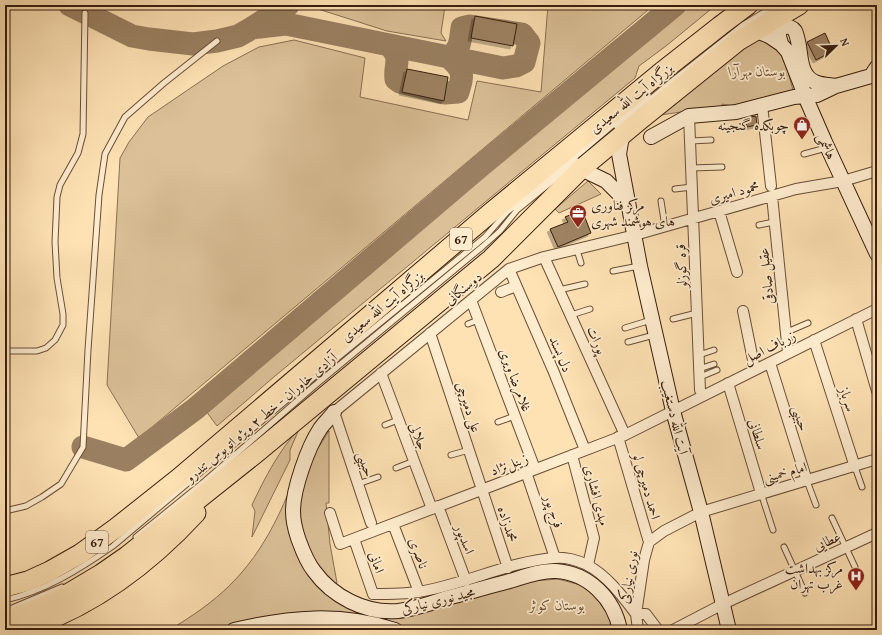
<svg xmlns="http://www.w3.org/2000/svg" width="882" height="635" font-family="'Gentium Book Plus',Amiri,serif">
<defs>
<filter id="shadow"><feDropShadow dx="-3" dy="3" stdDeviation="0" flood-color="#0004"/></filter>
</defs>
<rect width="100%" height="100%" fill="#fee2b4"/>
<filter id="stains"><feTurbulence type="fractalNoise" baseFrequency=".005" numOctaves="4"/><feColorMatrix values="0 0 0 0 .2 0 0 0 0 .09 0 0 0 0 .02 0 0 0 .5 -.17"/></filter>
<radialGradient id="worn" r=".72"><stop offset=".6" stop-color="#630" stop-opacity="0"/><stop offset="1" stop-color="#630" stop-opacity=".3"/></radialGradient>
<path fill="#dcc198" stroke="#8a6f53" d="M325,5H447L445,6L441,33L446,41L387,31L318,9Z
M548,5H654L139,438L107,385L120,158L129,142L148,117L223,66L259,47L294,40L365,58L360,97L468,120L477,81L541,92Z
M689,5H716L666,46L639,66L635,78L275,376L217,426L203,407L342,290L501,161Z
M756,40C785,42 786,67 793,90L732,106L722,104V108H707L654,116L749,41Z
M588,181L601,194L559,213L555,209Z
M300,427L290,450V460L252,537L255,511L252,505C265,477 279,451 300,427Z
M329,431V503H326L330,544L337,583L333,585L322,576L300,530L299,496L313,456Z
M293,482L302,563L368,613L532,581L558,579L581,585L588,590L605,607L615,630H408L401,627L266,618L211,630H169C217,602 248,574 274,524C281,511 287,496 293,482Z"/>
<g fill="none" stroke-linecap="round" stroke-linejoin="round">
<path stroke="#9a8061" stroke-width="23" d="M70,5L132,36L149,39L193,44L217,41L238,36L252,28L288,5
M252,28L286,24L503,68L516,66L524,62L529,43L522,34L470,26L462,28C460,41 461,49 449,57C463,70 464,73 458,92L445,93L400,82L396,79C394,63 403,59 389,45
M83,447L126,460L195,409L478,168L675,5"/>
</g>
<path fill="#9e8364" stroke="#371d0e" filter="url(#shadow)" d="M475,16L517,24L513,46L471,38Z
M825,33L833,51L816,60L807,42Z
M407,69L448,77L444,101L402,92Z
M756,116L757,125L747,127L745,118Z
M582,210L591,233L558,247L550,229L568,222L565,217Z"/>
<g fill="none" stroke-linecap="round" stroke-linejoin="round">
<g stroke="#694e38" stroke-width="7">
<path id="lane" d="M617,127L671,82L743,25L776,5
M690,141L711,140
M804,154L826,148
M691,168L722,167
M675,189L692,187
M661,201L665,227
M759,225L774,222
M577,250L581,263
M613,271L639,266
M559,290L585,284
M571,315L590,309
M673,319L697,313
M468,324L478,320
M625,328L651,320
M787,332L808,323
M628,342L654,335
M5,351H37L46,348L55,340L63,325V314L57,278L55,242L57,197L60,185L78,153L83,134L85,13
M699,355L714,350
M699,369L714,364
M700,377L717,370
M498,422L515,416
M385,425L398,420
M451,455L469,450
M855,467L862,487
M396,468L414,461
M807,481L816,505
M358,484L378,477
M761,493L773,530
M5,511L26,506L42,497L61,484L83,447L88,350L99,195L105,154L125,117L164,83L217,41
M832,518L855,567
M136,537L205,481L313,387L482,247L500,231L517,210L577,161
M784,547L805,593
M5,600C45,591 80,569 113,546L308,382L485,237L507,212L581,152L648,95
M12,608L62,587
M877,627V628"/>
</g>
<g stroke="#694e38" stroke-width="12">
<path id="street" d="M762,105L771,186
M689,116L700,390
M772,196L788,353
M719,211L737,272
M544,257L625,435
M509,269L553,370L585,450
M501,292L516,286
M471,300L535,469
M743,311L755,370
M856,319L877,391
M430,333L508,568
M814,340L855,467
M770,363L807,481
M381,373L432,509
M728,383L761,493
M618,437L649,542
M572,455L594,538L588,565
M526,472L555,558
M438,506L466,581
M330,513L340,544L625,435L877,309
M371,523L334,412L509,269L544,257L635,235L796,189L843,181L877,171
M393,524L419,592
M354,539L373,594C388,594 404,594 418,592C464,585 510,561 555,558C565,557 578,560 587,565C607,575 623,597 636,614H646L658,630
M638,630L636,614L644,560L649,542L664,531L701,512L877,459
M673,630L723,604L877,533"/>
</g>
<g stroke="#371d0e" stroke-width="16">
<path id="secondary" d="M754,30L769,36L781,44L788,52L808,103L825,142L877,254
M781,44C781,42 779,38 779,35C779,26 790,24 795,31C797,35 798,41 799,46C801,59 801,76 815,82C821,85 830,85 836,86
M624,133L621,142L619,154L640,266L673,411L701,512L729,630
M651,137L689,116L736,112L794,97L817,95L836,86L871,76L877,67
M581,169L606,181L628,203
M334,412C330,418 324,423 320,429C308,447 293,489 293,511C293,520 295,529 298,538C302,549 306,561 314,571C332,596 365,614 398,611C415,609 431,603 447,598C467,593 486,587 506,582C521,578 539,570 556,571C589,573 614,599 620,630
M234,630C290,617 340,612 395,630"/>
</g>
<g stroke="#371d0e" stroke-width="21">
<path id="highway" d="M5,587L28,581L50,571L80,554L116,528L179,478L489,214L659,74L720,26L748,5
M5,619L27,613L59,599L101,574L127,556L255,454L491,259L581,169L640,120L738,41L799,5
M22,630C90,608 148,565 196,513"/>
</g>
<use href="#lane" stroke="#feecce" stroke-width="5"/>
<use href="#street" stroke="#feecce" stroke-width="10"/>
<use href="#secondary" stroke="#feecce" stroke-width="14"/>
<use href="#highway" stroke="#fee2b4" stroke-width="19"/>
</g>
<defs>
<g id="shop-pin" transform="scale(0.9)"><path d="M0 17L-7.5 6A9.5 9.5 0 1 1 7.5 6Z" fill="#8f2418" stroke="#feecce"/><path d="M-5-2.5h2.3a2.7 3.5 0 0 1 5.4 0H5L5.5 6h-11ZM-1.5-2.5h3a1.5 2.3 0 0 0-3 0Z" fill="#fff"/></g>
<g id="office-pin" transform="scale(0.9)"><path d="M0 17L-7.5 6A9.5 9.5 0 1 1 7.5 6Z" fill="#8f2418" stroke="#feecce"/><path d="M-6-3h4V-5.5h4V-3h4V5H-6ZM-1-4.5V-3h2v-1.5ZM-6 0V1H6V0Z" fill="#fff"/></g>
<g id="hospital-pin" transform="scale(0.9)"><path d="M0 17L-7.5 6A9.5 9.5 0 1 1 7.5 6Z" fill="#8f2418" stroke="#feecce"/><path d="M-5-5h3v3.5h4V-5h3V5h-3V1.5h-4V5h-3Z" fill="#fff"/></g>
</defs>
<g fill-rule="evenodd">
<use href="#shop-pin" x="802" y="125"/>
<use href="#office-pin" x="578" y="213"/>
<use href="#hospital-pin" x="856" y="576"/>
</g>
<g text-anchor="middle" stroke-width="3.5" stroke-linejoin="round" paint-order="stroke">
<g fill="#feecce" stroke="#735b48" stroke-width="1">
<rect x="450" y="228" width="22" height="22" rx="3"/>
<rect x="86" y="531" width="22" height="22" rx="3"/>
</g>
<g font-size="13" font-weight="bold" fill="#371d0e">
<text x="461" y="244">67</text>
<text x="97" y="547">67</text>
</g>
<g font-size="14" font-style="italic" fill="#694e37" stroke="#feecce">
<text x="757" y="76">بوستان مهرآرا</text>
<text x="557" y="610">بوستان کوثر</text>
</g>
<g font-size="14" fill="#371d0e" stroke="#feecce">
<text transform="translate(631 98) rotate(-39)" y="5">بزرگراه آیت الله سعیدی</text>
<text transform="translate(827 146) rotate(66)" y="5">هاشمی</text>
<text transform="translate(734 192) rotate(-16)" y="5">محمود امیری</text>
<text transform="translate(681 266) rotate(-92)" y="5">قره گوزلو</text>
<text transform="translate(766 276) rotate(-96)" y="5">عقیل صادقی</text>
<text transform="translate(463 288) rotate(-39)" y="5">دوسنگانی</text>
<text transform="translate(382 306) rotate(-40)" y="5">بزرگراه آیت الله سعیدی</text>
<text transform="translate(597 340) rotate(66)" y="5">پورات</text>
<text transform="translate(769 347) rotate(-27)" y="5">زرباف اصل</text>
<text transform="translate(561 354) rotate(67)" y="5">دل پسند</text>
<text transform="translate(516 380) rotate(69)" y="5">غلامرضا ویری</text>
<text transform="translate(848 399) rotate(72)" y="5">سرباز</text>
<text transform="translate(469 407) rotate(72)" y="5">علی دمیرچی</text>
<text transform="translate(261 417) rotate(-40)" y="5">آزادی خاوران - خط ۲ ویژه اتوبوس تندرو</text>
<text transform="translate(675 417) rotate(76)" y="5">آیت الله دستغیب</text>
<text transform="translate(801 418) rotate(73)" y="5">حبیبی</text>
<text transform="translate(758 434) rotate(73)" y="5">سلطانی</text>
<text transform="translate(419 436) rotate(69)" y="5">جلالی</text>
<text transform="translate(366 464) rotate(71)" y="5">حبیبی</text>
<text transform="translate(509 464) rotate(-21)" y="5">زینل‌نژاد</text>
<text transform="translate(785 472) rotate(-15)" y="5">امام خمینی</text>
<text transform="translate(647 486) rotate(74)" y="5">احمد دمیرچی لو</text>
<text transform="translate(597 495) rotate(75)" y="5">مهدی افشاری</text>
<text transform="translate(554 511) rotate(71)" y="5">فرج پور</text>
<text transform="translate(508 524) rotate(72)" y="5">محمدزاده</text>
<text transform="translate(465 539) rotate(69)" y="5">اسدپور</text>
<text transform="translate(827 541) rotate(-24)" y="5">عطایی</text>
<text transform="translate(419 553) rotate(70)" y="5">ناصری</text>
<text transform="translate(377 562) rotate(71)" y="5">امانی</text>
<text transform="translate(628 577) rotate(-80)" y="5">نوری نیارکی</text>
<text transform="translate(438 600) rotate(-14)" y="5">مجید نوری نیارکی</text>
</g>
<g font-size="14" fill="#371d0e" stroke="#feecce" text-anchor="end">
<text x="789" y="130">چوبکده گنجینه</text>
<text x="591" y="210" text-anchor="start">مرکز فناوری<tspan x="591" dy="16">های هوشمند شهری</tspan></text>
<text x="843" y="573">مرکز بهداشت<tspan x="843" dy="16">غرب تهران</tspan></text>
</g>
</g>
<rect width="882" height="635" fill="none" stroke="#fee2b4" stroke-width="20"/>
<rect x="6" y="6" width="870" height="623" fill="none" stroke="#371d0e" stroke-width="2"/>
<rect x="10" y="10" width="862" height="615" fill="none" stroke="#371d0e"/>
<g transform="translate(836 46) rotate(67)" stroke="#feecce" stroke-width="3" paint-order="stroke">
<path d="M0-3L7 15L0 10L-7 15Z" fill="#371d0e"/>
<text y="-6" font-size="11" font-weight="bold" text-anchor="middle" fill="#371d0e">N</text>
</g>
<rect width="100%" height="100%" filter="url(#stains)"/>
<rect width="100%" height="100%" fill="url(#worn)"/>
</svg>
